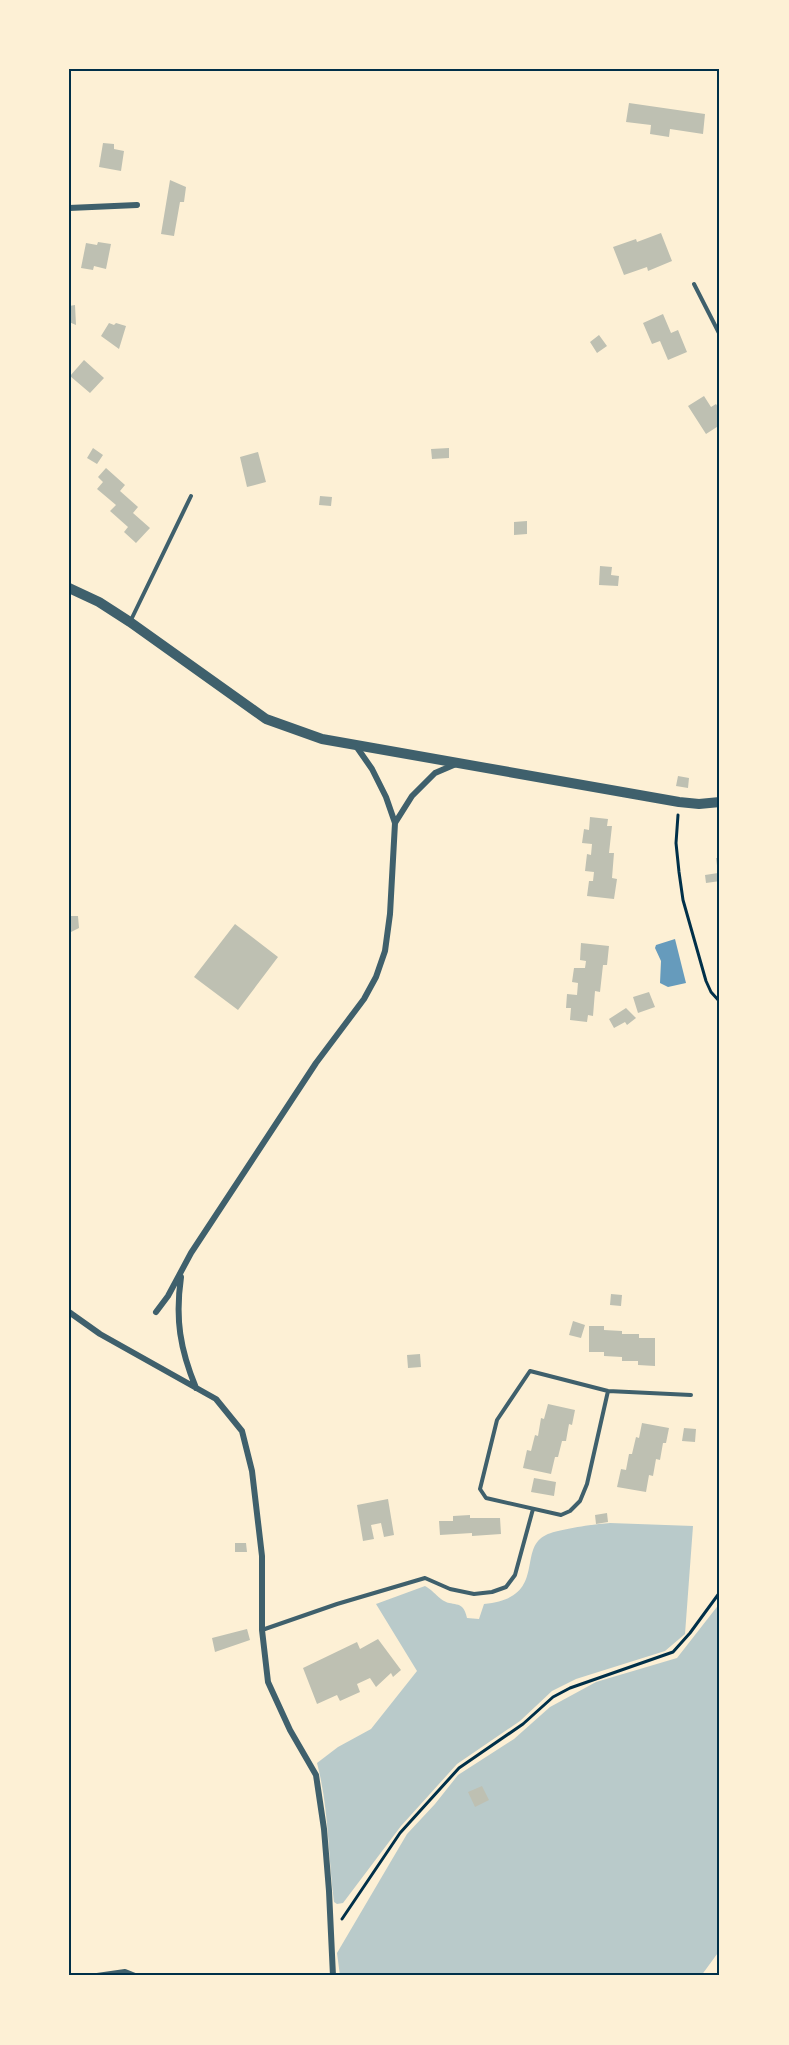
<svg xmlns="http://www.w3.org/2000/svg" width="789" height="2045" font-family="'Nunito Sans',sans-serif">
<rect width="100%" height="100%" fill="#fdf0d5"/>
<path fill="#b9caca" d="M610,1523L693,1526L685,1634L665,1651L576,1679L552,1691L520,1721L457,1764L401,1826L343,1903L337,1904L334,1902C328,1856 329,1808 317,1763L338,1747L371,1729L417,1671L376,1604L425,1586C432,1590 435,1594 441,1599C452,1608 463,1598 467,1618L479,1619L484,1604C549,1598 516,1549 546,1535C558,1529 596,1524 610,1523Z
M720,1603V1950L701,1976H340L337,1953L407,1834L435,1804L458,1775L514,1739L550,1707L596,1682L677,1658Z"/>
<path fill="#669bbc" d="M675,939L686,983L668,987L660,983L661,961L655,948L656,945Z"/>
<path fill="#bec0b2" d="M629,103L705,114L703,134L670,129L669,137L650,134L651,125L626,122Z
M103,143L114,144V149L124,151L121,171L99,167Z
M170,180L186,187L184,202H180L174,236L161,234Z
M661,233L672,261L648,271L647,267L624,275L613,247L636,239L637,242Z
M98,242L111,244L106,269L94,266L93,270L81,268L86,243L97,245Z
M75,305L76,325L69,322V306Z
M663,314L671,333L678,330L687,352L668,360L660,341L652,344L643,323Z
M109,323L114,325L116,323L126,326L119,349L101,336Z
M599,335L607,346L597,353L590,342Z
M84,360L104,378L90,393L70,376Z
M704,396L711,407L716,404L720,410V425L706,434L688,406Z
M93,448L103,455L97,464L87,458Z
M449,448V458L432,459L431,449Z
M258,452L266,482L247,487L240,457Z
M106,468L125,485L120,491L138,507L133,513L150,528L136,543L124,532L128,527L110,511L116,505L97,489L103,482L98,477Z
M320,496L332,497L331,506L319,505Z
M527,521V534L514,535V522Z
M600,566L612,567L611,575L619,576L618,586L599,585Z
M678,776L689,778L688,788L676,786Z
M590,817L608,819L607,826H612L609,853H614L612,878L617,879L614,899L587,896L589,881H593L594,872L585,871L587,854L591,855L592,844L582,843L584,829L589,830Z
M716,858H720V881L706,883L705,875L718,873Z
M69,916H78L79,928L69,933Z
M235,924L278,957L238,1010L194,977Z
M581,943L609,946L607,965H603L600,992L595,991L593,1016L588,1015L587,1022L570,1020L571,1008H566L567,994L577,995L578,983L572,982L574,968H585L586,961L580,960Z
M649,992L655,1007L638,1013L633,997Z
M626,1008L636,1018L627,1025L625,1022L614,1028L609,1019Z
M611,1294L622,1295L621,1306L610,1305Z
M573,1321L585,1325L581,1338L569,1335Z
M589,1326H604V1330L622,1331V1334H639V1338H655V1366L638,1365V1361H622V1357L604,1356V1352H589Z
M420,1354L421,1367L408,1368L407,1355Z
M548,1404L575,1410L572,1425L569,1424L566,1441H562L558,1457H555L551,1474L523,1468L527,1450L531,1451L535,1435L538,1436L541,1418L544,1419Z
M642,1423L669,1428L666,1443H663L660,1460L656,1459L653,1476L649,1475L646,1492L617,1487L621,1469L626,1470L629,1454H632L636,1437L639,1438Z
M684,1428L696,1429L695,1442L682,1441Z
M534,1478L556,1482L554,1496L531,1492Z
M388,1499L394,1535L384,1537L381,1523L371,1525L374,1539L363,1541L357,1505Z
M607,1513L608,1522L596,1524L595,1515Z
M470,1515V1518H500L501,1534L472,1536V1533L440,1535L439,1521H453V1516Z
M235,1543H246L247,1552H235Z
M247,1629L250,1640L215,1652L212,1638Z
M378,1639L401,1670L393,1677L391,1673L376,1687L370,1678L357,1684L360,1692L340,1701L337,1695L317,1704L303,1668L357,1642L360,1649Z
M482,1786L489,1800L475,1807L468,1792Z"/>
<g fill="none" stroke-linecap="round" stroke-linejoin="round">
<path stroke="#003049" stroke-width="3" d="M678,815L676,843L679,872L683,900L706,981L711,992L720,1002
M342,1919L400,1833L459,1768L523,1724L553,1697L570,1688L673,1652L690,1633L720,1592"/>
<path stroke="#3f606c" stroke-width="4" d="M694,284L720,335
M130,622L191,496
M608,1391L587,1484L580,1501L570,1511L561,1515L486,1498L480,1489L497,1420L530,1371L608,1391L691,1395
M262,1630L337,1604L425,1578L450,1589L474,1594L492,1592L506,1587L515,1575L533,1509"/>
<path stroke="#3f606c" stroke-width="6" d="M69,208L137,205
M395,823L412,796L435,773L456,764
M181,1277C175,1319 180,1349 196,1388
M69,1312L100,1334L216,1399L242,1431L252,1471L262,1556V1630L268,1682L290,1730L316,1775L324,1829L329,1891L333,1976
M156,1312L168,1296L191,1253L316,1063L364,999L376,977L385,951L390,914L395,823L386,797L372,769L356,746
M97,1976L125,1972L135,1976"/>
<path stroke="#3f606c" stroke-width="10" d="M69,588L99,602L130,622L266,719L322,739L679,802L699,804L720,802"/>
</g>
<rect width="789" height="2045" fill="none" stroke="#fdf0d5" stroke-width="141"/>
<rect x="70" y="70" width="648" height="1904" fill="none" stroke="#003049" stroke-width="2"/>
</svg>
